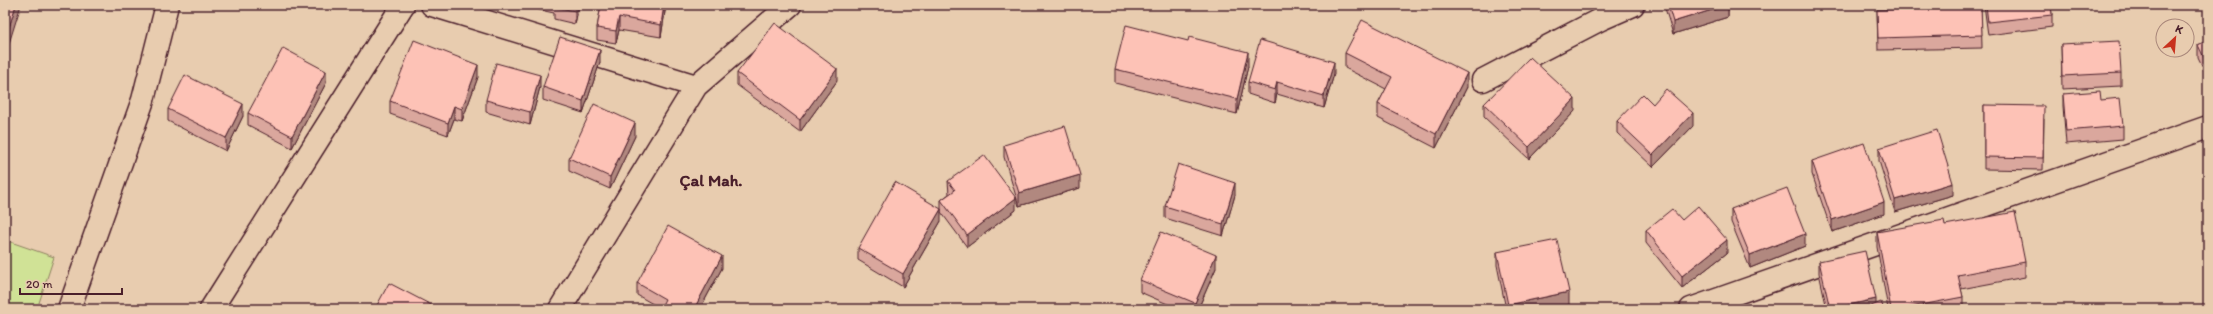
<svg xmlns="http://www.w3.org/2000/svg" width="2213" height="314" font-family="Itim,sans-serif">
<rect width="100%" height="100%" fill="#e8ccaf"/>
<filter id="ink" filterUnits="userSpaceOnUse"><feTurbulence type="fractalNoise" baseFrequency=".025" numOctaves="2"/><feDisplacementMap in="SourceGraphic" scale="8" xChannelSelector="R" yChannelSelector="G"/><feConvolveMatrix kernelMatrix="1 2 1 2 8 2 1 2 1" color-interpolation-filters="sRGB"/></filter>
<g filter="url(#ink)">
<path fill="#d0e296" stroke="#8d8060" d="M5,240L54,257L37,309H5Z"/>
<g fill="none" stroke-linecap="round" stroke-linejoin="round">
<g stroke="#4a1f2b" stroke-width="25">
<path id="street" d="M432,5L696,86L790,5
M1483,80L1601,19L1633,5
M69,309L143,100L167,5
M211,309L403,5
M560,309L696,86
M1691,309L2208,127"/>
</g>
<use href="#street" stroke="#e8ccaf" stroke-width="22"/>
</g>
<path fill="#daa79d" stroke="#4a1f2b" d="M517,5H579L575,24L554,19V13Z
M601,5H666L661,37L619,30L616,43L597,40V28Z
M1664,5H1728V17L1673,34Z
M1945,5H1981L1982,48L1878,50L1877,10L1945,8Z
M1984,5H2051L2052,15V27L1988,35Z
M2208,40V78L2198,57V45Z
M2061,44L2121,73V86L2062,89Z
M1345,53L1467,87L1436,148L1378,118V104L1386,89L1345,68Z
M600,62L583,113L543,100V87Z
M1248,66L1237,114L1115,83V69Z
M737,73L837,81L800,132L737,85Z
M1334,74L1324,108L1277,94L1275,103L1248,94V82Z
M478,77L462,121L454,119L448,135L390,114V101Z
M326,83L292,148L248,125V113Z
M540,87L530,125L486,112V100Z
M2063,94L2101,100L2123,126V139L2066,144L2063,106Z
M1484,104L1575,111L1529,159L1484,117Z
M1653,104L1693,126L1653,167L1617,133V121Z
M1984,105L2044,119L2043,170L1984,169Z
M168,109L243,116L226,151L168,121Z
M635,136L610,189L569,171V158Z
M1004,145L1080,188L1019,206L1004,157Z
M1879,148L1953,195L1895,212L1879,161Z
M1812,161L1884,214L1832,232L1812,174Z
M948,181L1016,210L967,247L941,212V200L949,194Z
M1235,195L1223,236L1165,218V206Z
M1731,209L1805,246L1750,268L1731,222Z
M1682,220L1727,253L1682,288L1646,243V230Z
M941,221L903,287L858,260V248Z
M1945,225L2025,262V277L1961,289L1963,297V309H1888L1877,247V232Z
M1497,252L1569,305L1548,309H1506L1497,265Z
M1819,261L1876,305L1884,309H1827L1819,273Z
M722,268L700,309H660V308L637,295V283Z
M1216,268L1198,309H1179L1140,292V280Z"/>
<path fill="#b1887f" stroke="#4a1f2b" d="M16,5H21L5,56V40Z
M576,5H579L575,24V11Z
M664,5H666L661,37V25Z
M1728,5V17L1673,34V22Z
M619,17V30L616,43V31Z
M600,50V62L583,113V101Z
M1248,52V66L1237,114V99Z
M1334,62V74L1324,108V96Z
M478,65V77L462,121V109Z
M837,69V81L800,132V120Z
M326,71V83L292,148V136Z
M1467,73V87L1436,148V134Z
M540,75V87L530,125V112Z
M1277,82V94L1275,103V90Z
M1575,99V111L1529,159V147Z
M243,104V116L226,151V138Z
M454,106V119L448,135V123Z
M1693,113V126L1653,167V155Z
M635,123V136L610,189V177Z
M1080,175V188L1019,206V193Z
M1235,183V195L1223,236V224Z
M1953,183V195L1895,212V200Z
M1016,198V210L967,247V235Z
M1884,202V214L1832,232V220Z
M941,209V221L903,287V274Z
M1805,234V246L1750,268V255Z
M1727,240V253L1682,288V276Z
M1216,255V268L1198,309H1195V303Z
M722,256V268L700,309H694Z
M1569,292V305L1548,309H1508V305Z
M1876,299V309H1830Z"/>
<path fill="#fdc2b6" stroke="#4a1f2b" d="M5,5H16L5,40Z
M555,5H576L575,11L554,7Z
M601,5H664L661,25L619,17L616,31L597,28Z
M1668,5H1728L1673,22Z
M1945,5H1981L1982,35L1878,38L1877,10L1945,8Z
M1986,5H2051L2052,15L1988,22Z
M1362,20L1467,73L1436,134L1378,104L1392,77L1345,53Z
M775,23L837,69L800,120L737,73Z
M1126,25L1188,41L1189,37L1248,52L1237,99L1115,69Z
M560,37L600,50L583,101L543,87Z
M414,40L478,65L462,109L454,106L448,123L390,101Z
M1260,40L1334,62L1324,96L1277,82L1275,90L1248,82Z
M2208,40V66L2198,45Z
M2119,41L2121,73L2062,76L2061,44Z
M283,48L326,71L292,136L248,113Z
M1530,57L1575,99L1529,147L1484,104Z
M496,63L540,75L530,112L486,100Z
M185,75L243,104L226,138L168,109Z
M1666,89L1693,113L1653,155L1617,121L1643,94L1653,104Z
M2100,91L2101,100L2120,98L2123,126L2066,131L2063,94Z
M594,104L635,123L610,177L569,158Z
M1984,105L2044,106L2043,158L1984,157Z
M1065,126L1080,175L1019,193L1004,145Z
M1937,130L1953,183L1895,200L1879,148Z
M1864,143L1884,202L1832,220L1812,161Z
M984,155L1016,198L967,235L941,200L955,190L948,181Z
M1178,164L1235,183L1223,224L1165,206Z
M895,182L941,209L903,274L858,248Z
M1787,188L1805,234L1750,255L1731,209Z
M1698,206L1727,240L1682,276L1646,230L1672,209L1682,220Z
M2015,212L2025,262L1958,275L1963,297L1900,309H1891L1877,232L1944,220L1945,225Z
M668,226L722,256L694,309H660L665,299L637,283Z
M1161,232L1216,255L1195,303L1140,280Z
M1557,240L1569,292L1508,305L1497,252Z
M1865,251L1876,299L1830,309L1819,261Z
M389,283L439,309H375Z
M1881,302L1884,309H1864Z"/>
</g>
<g text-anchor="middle" stroke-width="3" stroke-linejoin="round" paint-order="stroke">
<g font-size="17" font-weight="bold" fill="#4a1f2b" stroke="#e8ccaf">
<text x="711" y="186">Çal Mah.</text>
</g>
</g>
<rect width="2213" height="314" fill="none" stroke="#e8ccaf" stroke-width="20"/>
<rect x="10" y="10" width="2193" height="294" fill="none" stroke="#4a1f2b" stroke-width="1.5" filter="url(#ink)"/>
<g transform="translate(2175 38) rotate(26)"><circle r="19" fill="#e8ccaf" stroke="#a9877a"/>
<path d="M0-3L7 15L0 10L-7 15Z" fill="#c8321e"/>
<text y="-6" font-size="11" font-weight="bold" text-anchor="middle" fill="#4a1f2b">K</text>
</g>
<path d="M20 288v6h102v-6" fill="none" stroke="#4a1f2b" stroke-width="2"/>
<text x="26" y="288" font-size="12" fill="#4a1f2b" stroke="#e8ccaf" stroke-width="3" paint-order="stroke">20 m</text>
</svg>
